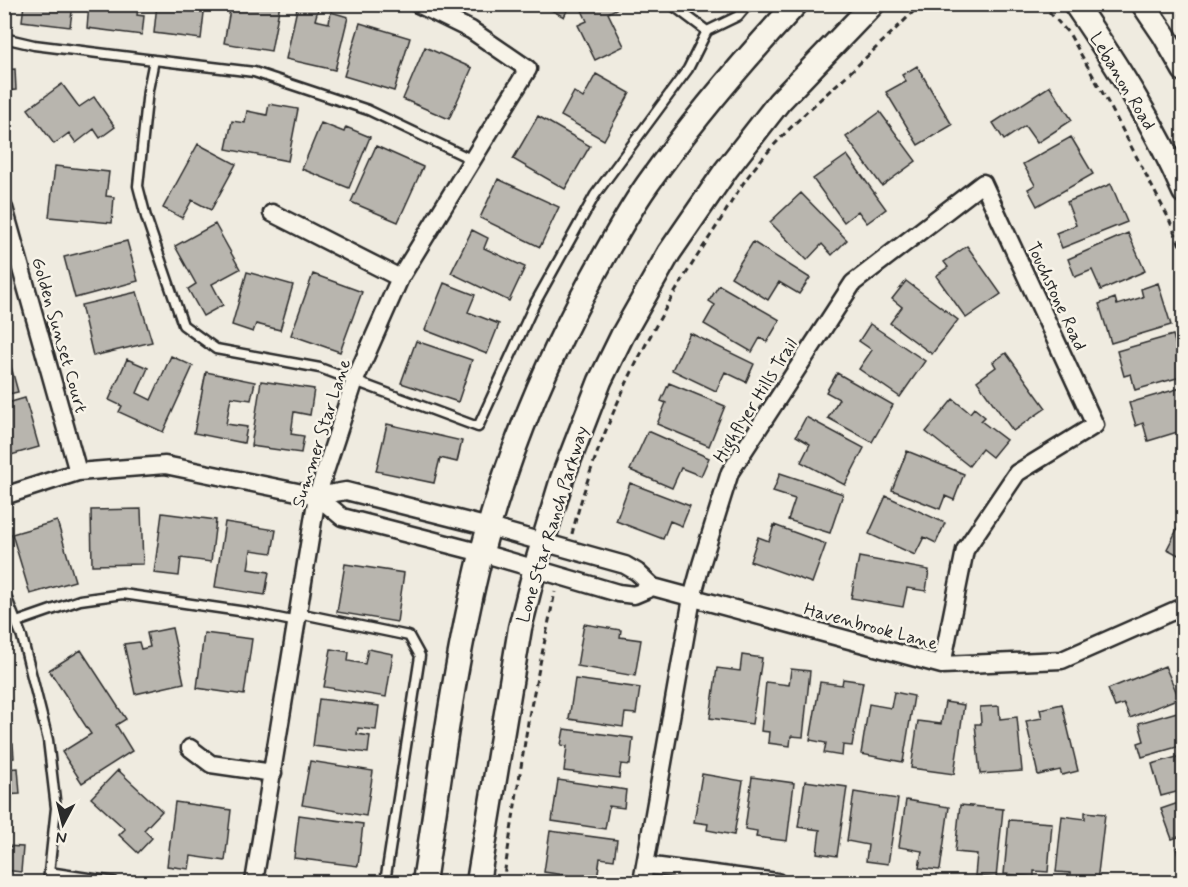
<svg xmlns="http://www.w3.org/2000/svg" width="1188" height="887" font-family="Mynerve,sans-serif">
<rect width="100%" height="100%" fill="#efebe0"/>
<filter id="ink" filterUnits="userSpaceOnUse"><feTurbulence type="fractalNoise" baseFrequency=".0167" numOctaves="2"/><feDisplacementMap in="SourceGraphic" scale="12" xChannelSelector="R" yChannelSelector="G"/><feConvolveMatrix kernelMatrix="1 2 1 2 8 2 1 2 1" color-interpolation-filters="sRGB"/></filter>
<g filter="url(#ink)">
<path fill="#b8b5ae" stroke="#2b2b2b" stroke-width="1.5" d="M24,4H73L70,27L22,21Z
M89,4H138L137,15L144,16L142,35L87,28Z
M157,4H205L201,39L154,33Z
M231,4H280L271,51L224,43Z
M298,4L319,6L315,20L329,23L331,12L348,17L335,70L286,59Z
M540,4H570L564,17Z
M582,4H616L618,8L608,13L624,46L595,60L578,25L587,21L580,6Z
M360,23L410,38L394,91L344,76Z
M425,47L472,68L449,119L403,99Z
M917,66L952,125L918,145L886,92L906,81L902,75Z
M15,69L16,90L4,91V70Z
M596,74L630,93L604,140L561,116L574,92L583,98Z
M62,84L79,107L94,97L115,127L100,138L94,129L76,143L69,133L54,144L28,109Z
M1050,86L1072,120L1037,143L1025,126L1004,140L993,123Z
M269,104L298,109L288,161L226,149L232,121L245,123L247,111L267,115Z
M880,112L916,161L882,186L846,137Z
M538,116L590,146L565,189L513,159Z
M321,123L344,132L346,127L370,137L349,188L302,169Z
M1071,137L1093,174L1037,206L1028,189L1035,185L1023,164Z
M198,144L236,164L211,210L192,200L182,218L163,208Z
M376,146L423,167L398,222L351,202Z
M847,155L886,209L867,223L858,211L844,222L813,179Z
M55,166L109,172L106,196L114,197L112,223L49,217Z
M498,179L559,207L540,247L480,218Z
M1111,184L1127,222L1062,248L1056,233L1076,225L1067,202Z
M801,193L847,240L832,255L822,244L807,260L770,222Z
M215,224L240,269L212,284L223,305L203,316L188,289L196,284L175,246Z
M472,230L488,238L484,248L525,267L509,301L451,273Z
M1128,233L1145,271L1101,290L1092,270L1075,277L1068,259Z
M127,241L138,281L75,298L64,257Z
M753,242L810,278L799,294L779,282L768,300L731,277Z
M967,246L1001,294L966,318L936,276L948,267L944,262Z
M247,272L293,285L280,330L256,324L253,332L232,325Z
M313,274L362,292L340,352L291,335Z
M906,281L958,320L932,354L890,323L902,307L892,299Z
M444,283L475,295L468,312L499,324L487,354L425,330Z
M1158,283L1171,325L1111,343L1099,304L1115,298L1117,305L1143,297L1141,289Z
M719,285L780,320L767,342L760,338L752,352L704,324L715,305L709,301Z
M137,292L152,342L93,356L81,305Z
M870,324L925,361L900,397L859,369L872,350L859,341Z
M690,333L754,364L746,382L725,372L716,391L672,370Z
M1173,335L1184,376L1135,390L1131,374L1124,376L1117,351Z
M4,341L18,392L4,395Z
M416,341L472,360L458,402L401,383Z
M1006,353L1046,408L1013,431L977,381L996,367L993,362Z
M171,356L193,366L163,432L119,412L122,406L109,400L127,359L148,368L137,393L151,400Z
M206,372L255,382L251,400L231,397L226,424L247,427L244,443L194,433Z
M837,373L893,405L872,442L828,418L839,399L826,392Z
M261,381L314,389L310,415L294,412L291,434L304,436L301,453L251,446Z
M669,383L725,406L709,446L657,424L666,403L661,401Z
M1184,387V430L1148,441L1143,423L1136,426L1129,403Z
M25,398L39,447L4,457V404Z
M953,399L970,413L974,408L985,417L981,421L1006,440L992,457L982,449L969,466L926,432Z
M806,417L864,448L845,485L801,462L810,444L796,436Z
M387,424L462,441L457,462L440,458L434,483L376,471Z
M648,431L709,458L701,476L681,468L672,488L630,470Z
M907,451L964,474L954,500L945,496L940,509L892,490Z
M780,473L843,494L830,533L788,520L795,499L773,492Z
M630,483L690,506L682,526L670,521L663,539L616,521Z
M886,496L945,523L936,543L924,537L915,555L869,534Z
M141,509L143,564L92,565L91,510Z
M162,513L216,520L211,562L181,558L179,576L154,573Z
M1184,516V558L1167,549Z
M57,521L75,581L30,594L12,534Z
M225,522L276,530L272,553L251,550L248,569L269,572L265,595L215,587Z
M774,525L826,544L812,583L750,561L758,537L769,541Z
M859,557L929,570L926,591L907,588L903,607L851,598Z
M345,564L404,573L397,622L337,612Z
M584,624L621,630L620,637L641,640L635,676L577,666Z
M172,628L184,683L135,694L124,644L139,642L141,649L150,647L147,633Z
M204,633L252,639L244,695L197,688Z
M331,649L349,652L348,661L365,664L368,649L393,654L386,697L324,687Z
M81,650L126,719L116,725L132,751L82,783L62,752L91,734L49,670Z
M742,655L762,658L752,724L710,718L717,668L740,671Z
M1165,666L1179,698L1130,718L1124,704L1115,707L1108,689Z
M791,669L810,671L803,737L791,736L790,746L768,743L769,732L761,731L766,682L789,685Z
M575,679L640,688L636,714L625,713L623,727L569,719Z
M843,679L863,682L852,746L843,745L842,756L824,753L826,743L810,740L820,682L842,685Z
M894,692L914,696L903,762L861,754L869,704L891,708Z
M319,699L379,706L376,730L358,728L357,734L370,736L368,753L313,746Z
M945,702L964,705L954,774L911,768L918,721L941,724Z
M1062,704L1078,771L1062,775L1060,770L1038,775L1026,721L1042,718L1040,709Z
M999,706L1000,719L1017,717L1022,771L980,774L975,724H981L980,707Z
M1184,710V745L1142,757L1138,743L1144,741L1139,723Z
M564,729L633,738L630,765L621,764L619,778L564,771L567,746L561,745Z
M13,744L14,758L4,759V745Z
M1184,755V790L1161,796L1152,764Z
M310,761L373,771L366,816L302,805Z
M18,768L20,794L4,795V769Z
M118,770L162,811L144,830L152,838L138,853L119,835L125,829L91,798Z
M702,774L743,781L734,835L707,830L708,824L694,822Z
M752,777L794,783L787,841L756,837L757,831L745,829Z
M558,780L626,790L624,808L609,806L605,829L552,821Z
M805,781L847,787L837,856L817,853L820,830L798,827Z
M854,792L898,799L888,864L866,861L868,845L847,841Z
M906,800L949,807L940,870L919,868L922,851L899,847Z
M1184,801V835L1172,839L1161,809Z
M175,802L231,810L225,861L191,856L189,869L167,866Z
M960,805L1003,809L996,878L975,876L977,854L955,852Z
M4,812H8L5,846L23,847L21,872L4,870Z
M1085,812L1105,814L1097,882H1070V873L1056,872L1062,816L1085,819Z
M299,815L363,824L358,866L294,858Z
M1009,820L1052,823L1048,872L1034,871V877L1004,874Z
M550,831L617,840L614,860L600,858L597,880L544,872Z
M1184,845V872L1176,848Z
M289,877L334,882H288Z"/>
<g fill="none" stroke-linecap="round" stroke-linejoin="round">
<g stroke="#2b2b2b" stroke-width="13">
<path id="lane" d="M671,4L707,31L738,16L748,4
M4,38L34,45L154,60
M473,160L368,110L254,72L154,60L148,90L138,186L146,217L183,325L216,349L320,368L478,427L534,305L595,195L688,69L707,31
M4,591L22,637L48,740L56,808L48,882
M298,613L409,636L420,656L385,882
M17,622L80,600L123,594L253,613L297,622
M49,872L114,882"/>
</g>
<g stroke="#2b2b2b" stroke-width="21">
<path id="street" d="M4,208L78,472
M272,213L400,278
M4,496L78,472L165,465L317,496L346,491L489,527L625,565L637,572L653,587L942,665L1062,660L1180,608L1184,617
M317,496L342,517L482,553L618,593L634,595L653,587
M190,748L211,764L273,773
M645,865L777,882
M254,882L317,496L355,380L400,278L528,69L471,30L418,4
M642,882L692,598L701,565L730,472L853,283L983,183L1095,425L1017,473L965,550L942,665"/>
</g>
<g stroke="#2b2b2b" stroke-width="27">
<path id="secondary" d="M1075,4C1116,64 1155,125 1184,192
M1143,4L1164,35L1184,70
M424,882C441,773 454,662 481,555C506,458 545,365 592,278C609,247 626,215 647,185C692,121 742,62 796,4
M478,882L520,628L535,568L562,479L600,381L622,336L669,253L726,170L779,102L873,4"/>
</g>
<path stroke="#2b2b2b" stroke-width="3" stroke-dasharray="6 4.5" stroke-linecap="butt" d="M1042,4L1070,35L1110,106L1168,217L1184,255
M1177,4L1184,22
M572,534C599,426 650,327 711,235C725,214 737,190 753,170C780,135 813,106 845,77C871,53 896,29 921,4
M503,882L529,716L555,592"/>
<use href="#lane" stroke="#f7f3e8" stroke-width="8"/>
<use href="#street" stroke="#f7f3e8" stroke-width="16"/>
<use href="#secondary" stroke="#f7f3e8" stroke-width="22"/>
</g>
</g>
<g text-anchor="middle" stroke-width="5" stroke-linejoin="round" paint-order="stroke">
<g font-size="18" fill="#2b2b2b" stroke="#f7f3e8">
<text transform="translate(1123 81) rotate(59)" y="6">Lebanon Road</text>
<text transform="translate(1057 296) rotate(65)" y="6">Touchstone Road</text>
<text transform="translate(60 335) rotate(74)" y="6">Golden Sunset Court</text>
<text transform="translate(755 400) rotate(-58)" y="6">Highflyer Hills Trail</text>
<text transform="translate(321 433) rotate(-72)" y="6">Summer Star Lane</text>
<text transform="translate(552 524) rotate(-73)" y="6">Lone Star Ranch Parkway</text>
<text transform="translate(871 626) rotate(15)" y="6">Havenbrook Lane</text>
</g>
</g>
<rect width="1188" height="887" fill="none" stroke="#f7f3e8" stroke-width="24"/>
<rect x="12" y="12" width="1164" height="863" fill="none" stroke="#2b2b2b" stroke-width="2" filter="url(#ink)"/>
<g transform="translate(63 824) rotate(187)" stroke="#f7f3e8" stroke-width="4.5" paint-order="stroke">
<path d="M0-4.5L10 22L0 15L-10 22Z" fill="#2b2b2b"/>
<text y="-9" font-size="16" font-weight="bold" text-anchor="middle" fill="#2b2b2b">N</text>
</g>
</svg>
